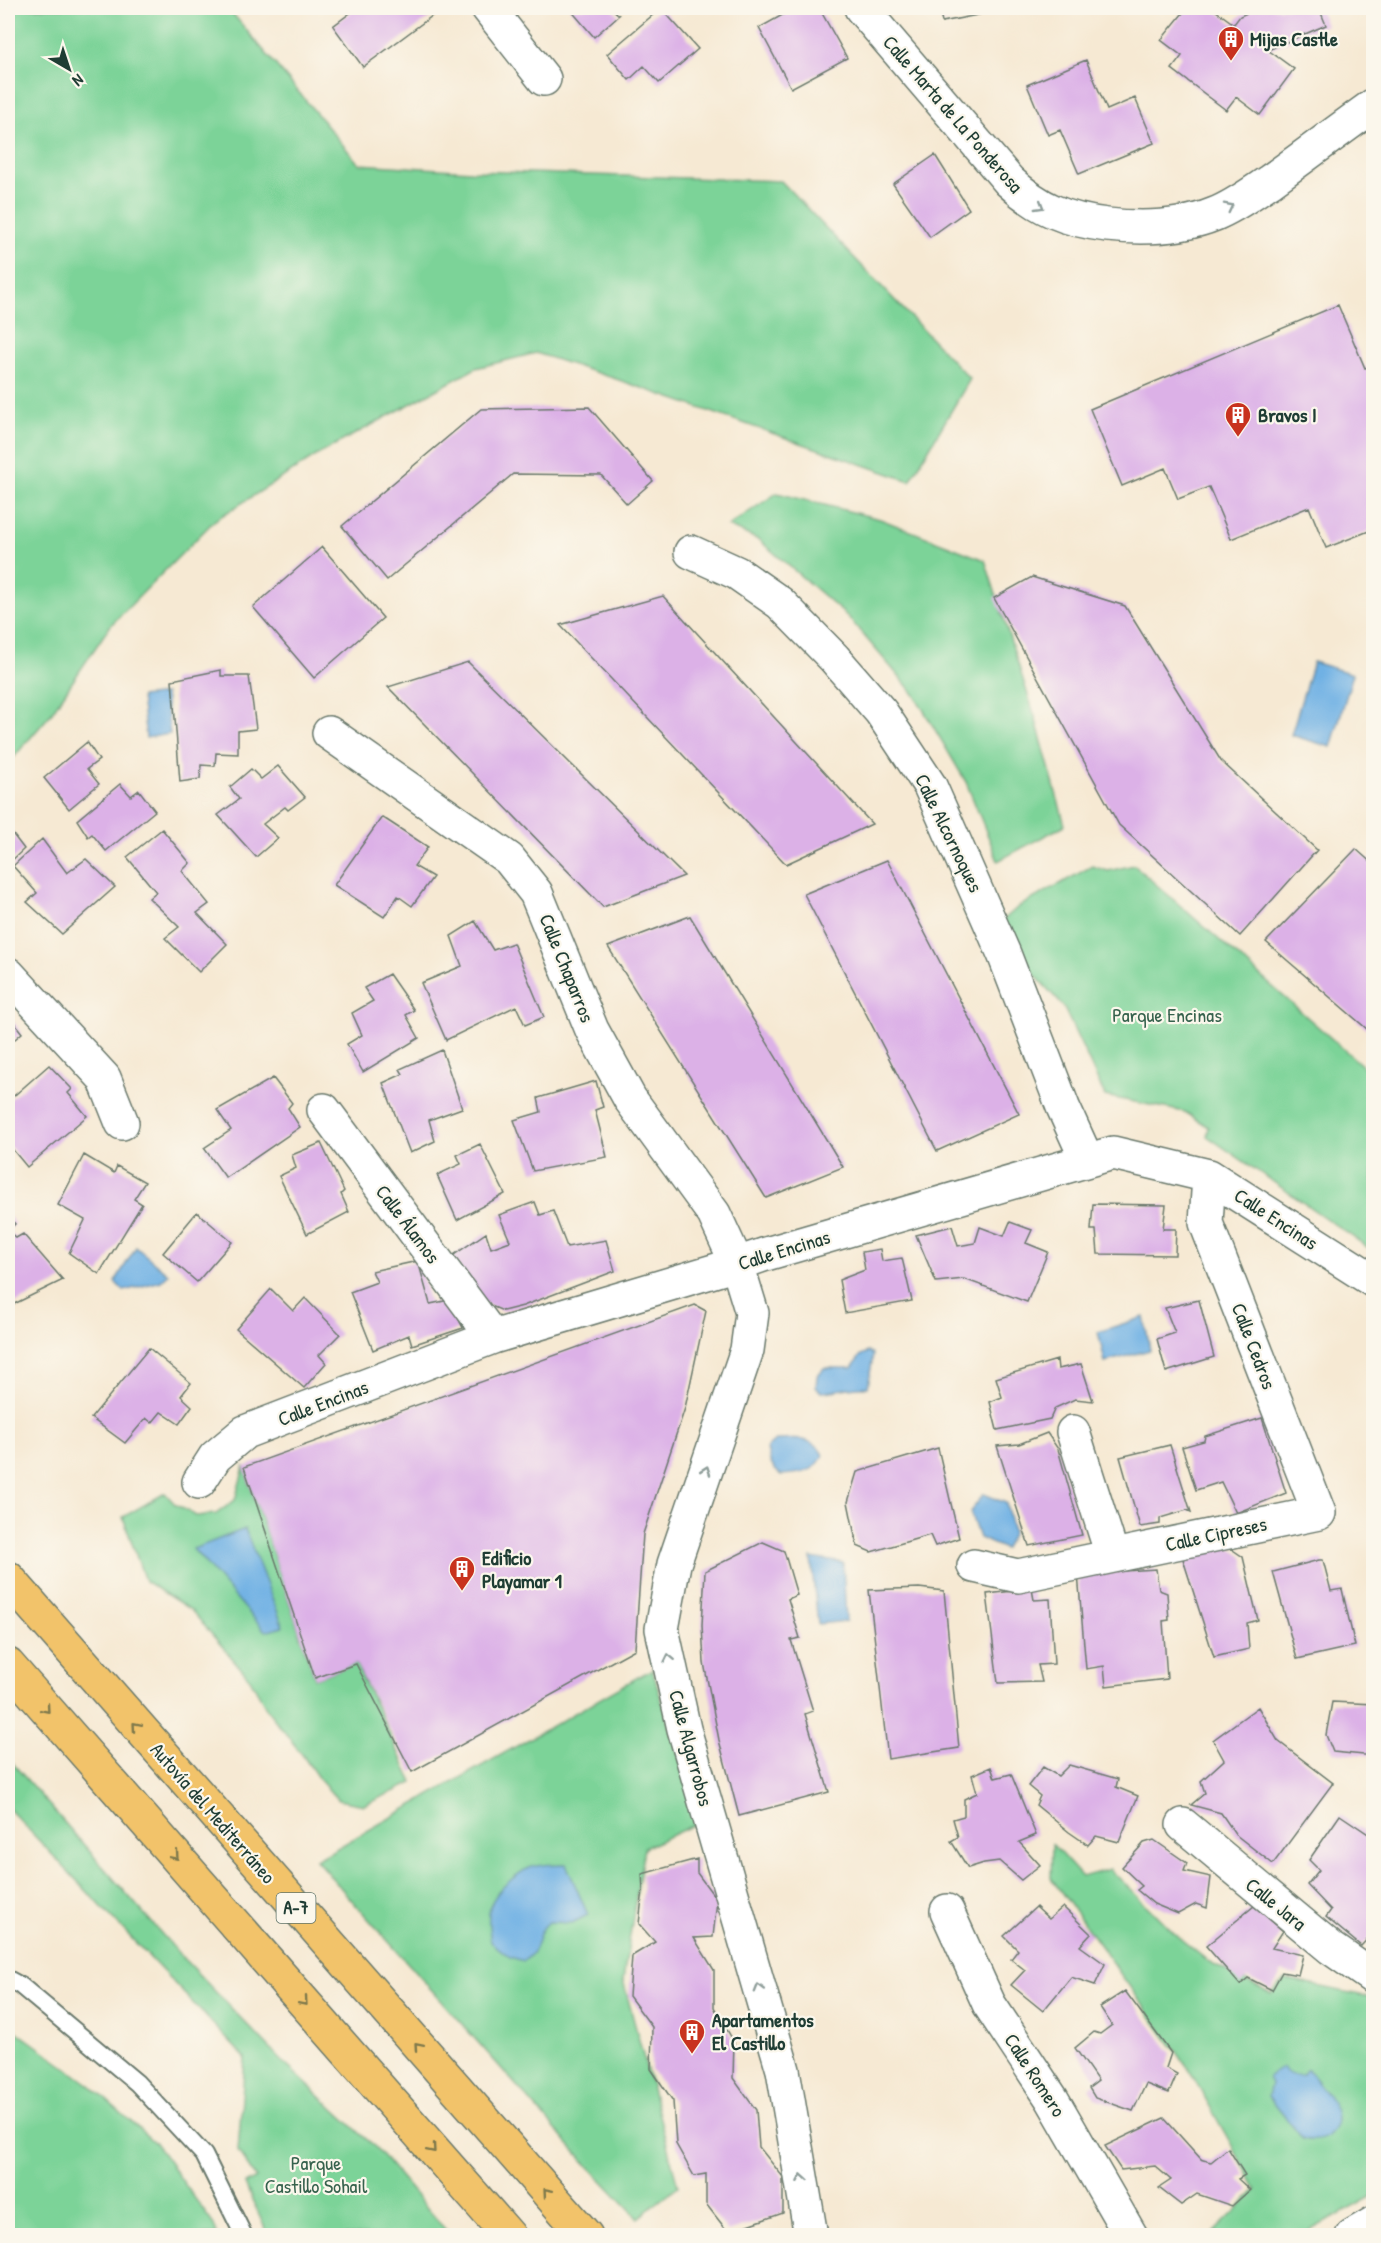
<svg xmlns="http://www.w3.org/2000/svg" width="1381" height="2243" font-family="'Patrick Hand',sans-serif">
<rect width="100%" height="100%" fill="#fbf7ec"/>
<filter id="ink" filterUnits="userSpaceOnUse"><feTurbulence type="fractalNoise" baseFrequency=".0167" numOctaves="2"/><feDisplacementMap in="SourceGraphic" scale="12" xChannelSelector="R" yChannelSelector="G"/><feConvolveMatrix kernelMatrix="1 2 1 2 8 2 1 2 1" color-interpolation-filters="sRGB"/></filter>
<filter id="wash" filterUnits="userSpaceOnUse"><feTurbulence type="fractalNoise" baseFrequency=".008" numOctaves="4" result="noise"/><feDisplacementMap in="SourceGraphic" scale="24" xChannelSelector="R" yChannelSelector="G"/><feGaussianBlur stdDeviation="1.35" result="paint"/><feColorMatrix in="noise" values="0 0 0 0 0 0 0 0 0 0 0 0 0 0 0 0 0 1.4 0 .05"/><feComposite in="paint" operator="in"/></filter>
<g filter="url(#wash)">
<rect width="100%" height="100%" fill="#f6e9d3"/>
<path fill="#7cd398" stroke="#4e8866" stroke-width="1.5" d="M8,8H228L359,164L471,171L781,181L970,379L910,481L616,379L536,353L476,368L324,451L215,520L110,626L50,715L8,764Z
M777,493L880,519L985,560L1035,717L1065,825L998,861L966,782L914,694L848,617L759,540L728,526Z
M1134,865L1373,1075V1251L1207,1136L1209,1127L1185,1112L1105,1096L1063,1006L993,929L1018,907L1092,866L1108,871Z
M244,1467L315,1678L356,1664L413,1783L364,1805L338,1800L319,1779L301,1753L268,1711L250,1679L191,1610L145,1581L123,1517L165,1493L175,1504L196,1516L216,1514L235,1500Z
M652,1669L700,1822L644,1848L623,1980L678,2186L638,2218L581,2158L316,1860Z
M8,1758L181,1956L284,2063L375,2147L450,2235H268L245,2184L256,2178L238,2151L245,2058L8,1808Z
M1052,1844L1082,1877L1110,1869L1177,1936L1208,1961L1271,1994L1285,1979L1369,1997L1373,2000V2196L1302,2235H1211L1257,2190L1187,2066L1051,1878Z
M8,2025L90,2085L156,2144L214,2225L217,2235H8Z"/>
<path fill="#70b1e4" stroke="#48778c" stroke-width="1.5" d="M1313,662L1353,674L1331,747L1291,735Z
M165,694L170,734L146,738L141,697Z
M136,1247L168,1274L161,1281L124,1291L115,1282Z
M1144,1317L1150,1350L1105,1362L1098,1332Z
M868,1352L873,1355L868,1387C850,1385 837,1392 821,1392L816,1387L817,1376L824,1368H852L861,1355Z
M776,1440C795,1440 813,1435 823,1455C816,1473 799,1474 781,1475C771,1467 769,1461 767,1448Z
M984,1494L1006,1503L1013,1532L1005,1549L979,1538L970,1512Z
M245,1529L283,1626L265,1631L193,1549Z
M811,1558L843,1563L846,1621L818,1624Z
M566,1864L588,1915L572,1923L549,1922C533,1935 543,1947 524,1961L510,1957L491,1942C486,1912 487,1899 512,1879C518,1874 528,1867 537,1866C546,1864 556,1864 566,1864Z
M1283,2067C1287,2075 1292,2076 1302,2075L1307,2069C1319,2086 1351,2114 1330,2134C1324,2141 1312,2141 1303,2139L1268,2096L1271,2084L1268,2077Z"/>
<g id="blocks">
<path fill="#dcb1e7" d="M357,8H439L440,10L363,67L333,26Z
M569,8H611L619,15L594,37Z
M661,8L698,49L659,83L644,66L629,80L607,54Z
M795,8H819L847,58L791,88L759,28Z
M939,8H1008V9L942,22Z
M1187,8H1212L1234,24L1240,16L1256,9L1255,8H1319L1326,25L1268,50L1294,69L1260,115L1236,97L1226,110L1172,69L1182,56L1161,40Z
M1086,60L1107,110L1135,98L1154,143L1079,174L1060,130L1048,135L1027,85Z
M935,155L969,209L930,237L893,184Z
M1338,305L1365,368L1374,365V529L1326,548L1309,507L1231,539L1209,487L1178,499L1165,468L1122,486L1090,409Z
M589,407L653,481L627,504L601,475L513,474L387,580L342,526L481,409Z
M322,547L383,618L314,678L253,607Z
M1032,577L1125,606L1221,761L1317,850L1240,936L1119,825L994,598Z
M663,596L872,824L786,864L560,625Z
M468,662L684,876L603,907L388,687Z
M221,670V676H249L256,729L238,731V754L216,753L215,766L201,765L200,779L180,782L172,680Z
M87,742L99,760L87,769L99,784L69,809L44,778Z
M278,766L305,797L288,810L285,807L263,824L278,838L256,857L218,815L239,799L230,787L251,769L261,779Z
M120,784L131,796L139,790L155,811L106,851L92,834L88,837L77,820Z
M382,817L428,847L414,866L433,877L412,906L398,896L384,917L334,885Z
M8,828L24,849L8,864Z
M162,829L190,863L182,871L209,904L197,913L227,944L199,972L165,938L179,927L149,898L156,892L127,857Z
M42,839L67,873L86,859L115,887L62,934L27,902L37,893L13,866Z
M1356,849L1374,865V1035L1266,942Z
M887,860L1019,1114L937,1151L804,894Z
M690,916L843,1167L766,1198L608,947Z
M475,921L493,950L513,943L544,1017L525,1025L516,1006L446,1040L421,983L462,966L451,936Z
M389,974L414,1010L406,1015L419,1038L363,1072L347,1044L362,1035L352,1013L373,1001L364,988Z
M8,1015L22,1033L8,1045Z
M442,1050L462,1108L429,1120L435,1141L410,1153L383,1083L403,1074L400,1069Z
M49,1065L72,1089L68,1093L87,1116L27,1167L8,1144V1101Z
M273,1078L292,1103L288,1108L300,1127L226,1178L204,1148L231,1130L217,1110Z
M596,1081L603,1107L595,1110L607,1157L533,1171L514,1120L541,1112L538,1098Z
M321,1143L344,1191L341,1194L349,1212L307,1234L279,1176L296,1168L292,1155Z
M480,1144L505,1194L457,1220L437,1175L461,1164L457,1155Z
M84,1155L114,1173L117,1166L145,1182L134,1199L142,1204L99,1274L69,1253L85,1220L58,1205Z
M535,1202L540,1215L553,1211L567,1247L606,1240L615,1271L523,1306L503,1311L484,1303L451,1257L486,1233L491,1248L510,1241L499,1215Z
M1093,1204L1166,1205L1163,1229H1176L1175,1255L1098,1254L1096,1230H1091Z
M197,1212L232,1242L197,1282L163,1253Z
M8,1215L15,1224L8,1231Z
M1010,1222L1032,1230L1026,1243L1048,1252L1027,1302L964,1279L936,1282L916,1235L952,1226L958,1246L975,1243L980,1227L1004,1236Z
M8,1231L16,1238L23,1234L63,1280L8,1307Z
M880,1249L882,1261L902,1258L912,1301L845,1313L839,1280L865,1270L862,1252Z
M418,1261L430,1304L449,1300L463,1328L412,1345L409,1335L373,1350L350,1292L377,1282L372,1271Z
M271,1289L293,1311L305,1298L340,1334L319,1355L326,1363L304,1388L236,1329Z
M1199,1300L1214,1357L1166,1372L1157,1339L1175,1333L1165,1308Z
M695,1305L706,1311L685,1408L643,1534L635,1649L412,1772L356,1664L315,1678L244,1467Z
M149,1348L191,1383L181,1396L192,1406L179,1424L161,1412L152,1423L146,1418L125,1443L91,1418Z
M1057,1360L1058,1369L1081,1364L1093,1401L1075,1399L1055,1408L1050,1419L997,1430L990,1402L1002,1397L996,1378Z
M1262,1418L1286,1493L1236,1513L1221,1482L1196,1490L1182,1447L1204,1441L1205,1436Z
M1047,1433L1058,1449L1082,1535L1029,1546L997,1446L1019,1444Z
M1170,1445L1191,1512L1187,1510L1160,1518V1524L1140,1527L1120,1457Z
M938,1448L959,1538L935,1546L930,1535L871,1552L857,1546L848,1502L857,1472Z
M763,1542L784,1551L797,1595L788,1599L800,1638L791,1640L813,1711L805,1714L829,1792L739,1816L719,1740L704,1663L702,1625L705,1571Z
M1227,1546L1243,1557L1258,1620L1247,1623L1249,1649L1214,1657L1182,1556Z
M1319,1560H1323L1331,1591L1342,1589L1355,1646L1297,1659L1273,1572Z
M1156,1569L1159,1590L1167,1593L1169,1620L1163,1621L1167,1679L1106,1686L1104,1666L1086,1669L1078,1574Z
M919,1588L944,1591L959,1748L888,1759L869,1590Z
M1032,1589L1034,1600L1050,1599L1054,1664L1038,1665L1042,1682L998,1683L987,1594Z
M1332,1702L1374,1704V1756L1333,1752L1326,1735Z
M1258,1707L1278,1741L1333,1783L1273,1864L1236,1835L1221,1813L1191,1805L1205,1793L1201,1781L1224,1760L1213,1740Z
M1069,1765L1118,1779L1116,1787L1138,1796L1119,1842L1096,1836L1088,1845L1069,1832L1036,1805L1040,1796L1028,1786L1043,1767L1058,1776Z
M991,1767L995,1778L1011,1774L1036,1835L1019,1842L1040,1865L1021,1880L999,1861L984,1863L968,1868L951,1841L958,1837L953,1819L964,1816V1799L977,1793L972,1775Z
M1340,1815L1374,1838V1932L1361,1946L1326,1917L1331,1910L1307,1885L1319,1870L1309,1860Z
M1154,1840L1187,1863L1184,1871L1211,1877L1207,1908L1196,1904L1178,1914L1154,1904L1137,1890L1142,1886L1122,1867L1144,1843Z
M697,1859V1873L717,1900L713,1937L694,1938L714,1970V2007L734,2042L733,2078L756,2110L759,2147L783,2177V2213L728,2232L706,2204V2174L694,2176L676,2144L673,2101L651,2069L652,2027L629,1996L632,1956L655,1942L639,1924L643,1889L642,1874Z
M1254,1906L1283,1931L1272,1948L1303,1955L1298,1975L1282,1972L1272,1990L1248,1978L1240,1985L1206,1946Z
M1036,1907L1049,1919L1063,1907L1091,1934L1080,1946L1105,1964L1095,1985L1071,1977L1043,2011L1011,1985L1025,1970L1011,1959L1018,1950L1004,1936Z
M1125,1991L1171,2053L1166,2068L1177,2074L1169,2093L1146,2084L1133,2111L1095,2098L1089,2088L1098,2081L1075,2048L1094,2032L1100,2034L1112,2025L1100,2007Z
M1164,2118L1201,2159L1211,2162L1228,2148L1245,2175L1238,2179L1250,2190L1232,2206L1197,2194L1181,2205L1159,2188L1171,2180L1155,2166L1121,2170L1105,2146Z"/>
</g>
</g>
<g filter="url(#ink)">
<use href="#blocks" fill-opacity="0" stroke="#6a796c" stroke-width="1.5"/>
<g fill="none" stroke-linecap="round" stroke-linejoin="round">
<g stroke="#6a796c" stroke-width="20">
<path id="lane" d="M8,1979L21,1986L137,2083L204,2155L244,2236"/>
</g>
<g stroke="#6a796c" stroke-width="36">
<path id="street" d="M488,8L544,79
M861,8L1009,181C1039,209 1066,220 1107,225C1143,229 1181,228 1215,214C1235,206 1252,193 1270,181C1305,156 1339,130 1374,105
M691,552L737,573L780,603L834,658L881,712L930,786L1004,954L1063,1107L1087,1160
M329,733L509,859L536,893L592,1030L630,1099L714,1214L737,1264L752,1313L747,1350L674,1564L662,1629L684,1729L783,2070L811,2236
M8,974L104,1078L122,1123
M324,1110L493,1337
M1073,1432L1112,1555
M199,1482L215,1457L245,1432L493,1337L737,1264L766,1254L1113,1153L1209,1176L1374,1281
M974,1566L1018,1576L1319,1513L1206,1223L1209,1176
M1183,1825L1331,1948L1374,1978
M947,1911L989,2004L1052,2099L1131,2236
M1352,2236L1374,2223"/>
</g>
<g stroke="#6a796c" stroke-width="36">
<path id="highway" d="M8,1578L586,2236
M8,1665L509,2236"/>
</g>
<use href="#lane" stroke="#fff" stroke-width="16"/>
<use href="#street" stroke="#fff" stroke-width="33"/>
<use href="#highway" stroke="#f2c36a" stroke-width="33"/>
</g>
<defs><path id="oneway-chevron" d="M-2-3.5L2.5 0L-2 3.5" fill="none" stroke-width="1.6" stroke-linecap="round" stroke-linejoin="round" transform="scale(1.5)"/></defs>
<g stroke="#8f9e9a">
<use href="#oneway-chevron" transform="translate(1040 206) rotate(31)"/>
<use href="#oneway-chevron" transform="translate(1229 207) rotate(-27)"/>
<use href="#oneway-chevron" transform="translate(706 1470) rotate(-71)"/>
<use href="#oneway-chevron" transform="translate(669 1658) rotate(-102)"/>
<use href="#oneway-chevron" transform="translate(759 1988) rotate(-106)"/>
<use href="#oneway-chevron" transform="translate(802 2178) rotate(-100)"/>
</g>
<g stroke="#7e794c">
<use href="#oneway-chevron" transform="translate(46 1709) rotate(49)"/>
<use href="#oneway-chevron" transform="translate(136 1726) rotate(-131)"/>
<use href="#oneway-chevron" transform="translate(175 1856) rotate(49)"/>
<use href="#oneway-chevron" transform="translate(304 2002) rotate(49)"/>
<use href="#oneway-chevron" transform="translate(418 2046) rotate(-131)"/>
<use href="#oneway-chevron" transform="translate(432 2149) rotate(49)"/>
<use href="#oneway-chevron" transform="translate(547 2192) rotate(-131)"/>
</g>
</g>
<defs>
<g id="building-pin" transform="scale(1.35)"><path d="M0 17L-7.5 6A9.5 9.5 0 1 1 7.5 6Z" fill="#c8321e" stroke="#fbf7ec"/><path d="M-4-6H4V6H1V3H-1V6H-4ZM-2.5-4.3h1.7v1.8h-1.7ZM.8-4.3h1.7v1.8H.8ZM-2.5-1h1.7V.8h-1.7ZM.8-1h1.7V.8H.8Z" fill="#fff"/></g>
</defs>
<g fill-rule="evenodd">
<use href="#building-pin" x="1231" y="39"/>
<use href="#building-pin" x="1238" y="415"/>
<use href="#building-pin" x="462" y="1569"/>
<use href="#building-pin" x="692" y="2032"/>
</g>
<g text-anchor="middle" stroke-width="4.5" stroke-linejoin="round" paint-order="stroke">
<rect fill="#fbf7ec" stroke="#61756b" stroke-width="1.5" x="276.5" y="1893" width="39" height="30" rx="4.5"/>
<g font-size="18" font-weight="bold" fill="#1f3d34">
<text x="296" y="1914">A-7</text>
</g>
<g font-size="20" font-weight="bold" fill="#1f3d34" stroke="#fbf7ec" text-anchor="start">
<text x="1250" y="46">Mijas Castle</text>
<text x="1258" y="422">Bravos I</text>
<text x="482" y="1565">Edificio<tspan x="482" dy="23">Playamar 1</tspan></text>
<text x="712" y="2027">Apartamentos<tspan x="712" dy="23">El Castillo</tspan></text>
</g>
<g font-size="20" fill="#1f3d34" stroke="#fbf7ec">
<text transform="translate(953 114) rotate(49)" y="7">Calle Marta de La Ponderosa</text>
<text transform="translate(949 833) rotate(64)" y="7">Calle Alcornoques</text>
<text transform="translate(567 968) rotate(68)" y="7">Calle Chaparros</text>
<text transform="translate(1276 1219) rotate(33)" y="7">Calle Encinas</text>
<text transform="translate(408 1224) rotate(53)" y="7">Calle Álamos</text>
<text transform="translate(784 1250) rotate(-17)" y="7">Calle Encinas</text>
<text transform="translate(1254 1346) rotate(69)" y="7">Calle Cedros</text>
<text transform="translate(323 1403) rotate(-21)" y="7">Calle Encinas</text>
<text transform="translate(1216 1534) rotate(-12)" y="7">Calle Cipreses</text>
<text transform="translate(691 1748) rotate(75)" y="7">Calle Algarrobos</text>
<text transform="translate(213 1813) rotate(49)" y="7">Autovía del Mediterráneo</text>
<text transform="translate(1276 1904) rotate(39)" y="7">Calle Jara</text>
<text transform="translate(1035 2075) rotate(57)" y="7">Calle Romero</text>
</g>
<g font-size="20" fill="#36624d" stroke="#fbf7ec">
<text x="1167" y="1022">Parque Encinas</text>
<text x="316" y="2170">Parque<tspan x="316" dy="23">Castillo Sohail</tspan></text>
</g>
</g>
<rect width="1381" height="2243" fill="none" stroke="#fbf7ec" stroke-width="30"/>
<g transform="translate(69 69) rotate(141)" stroke="#fbf7ec" stroke-width="4.5" paint-order="stroke">
<path d="M0-4.5L10 22L0 15L-10 22Z" fill="#1f3d34"/>
<text y="-9" font-size="16" font-weight="bold" text-anchor="middle" fill="#1f3d34">N</text>
</g>
</svg>
